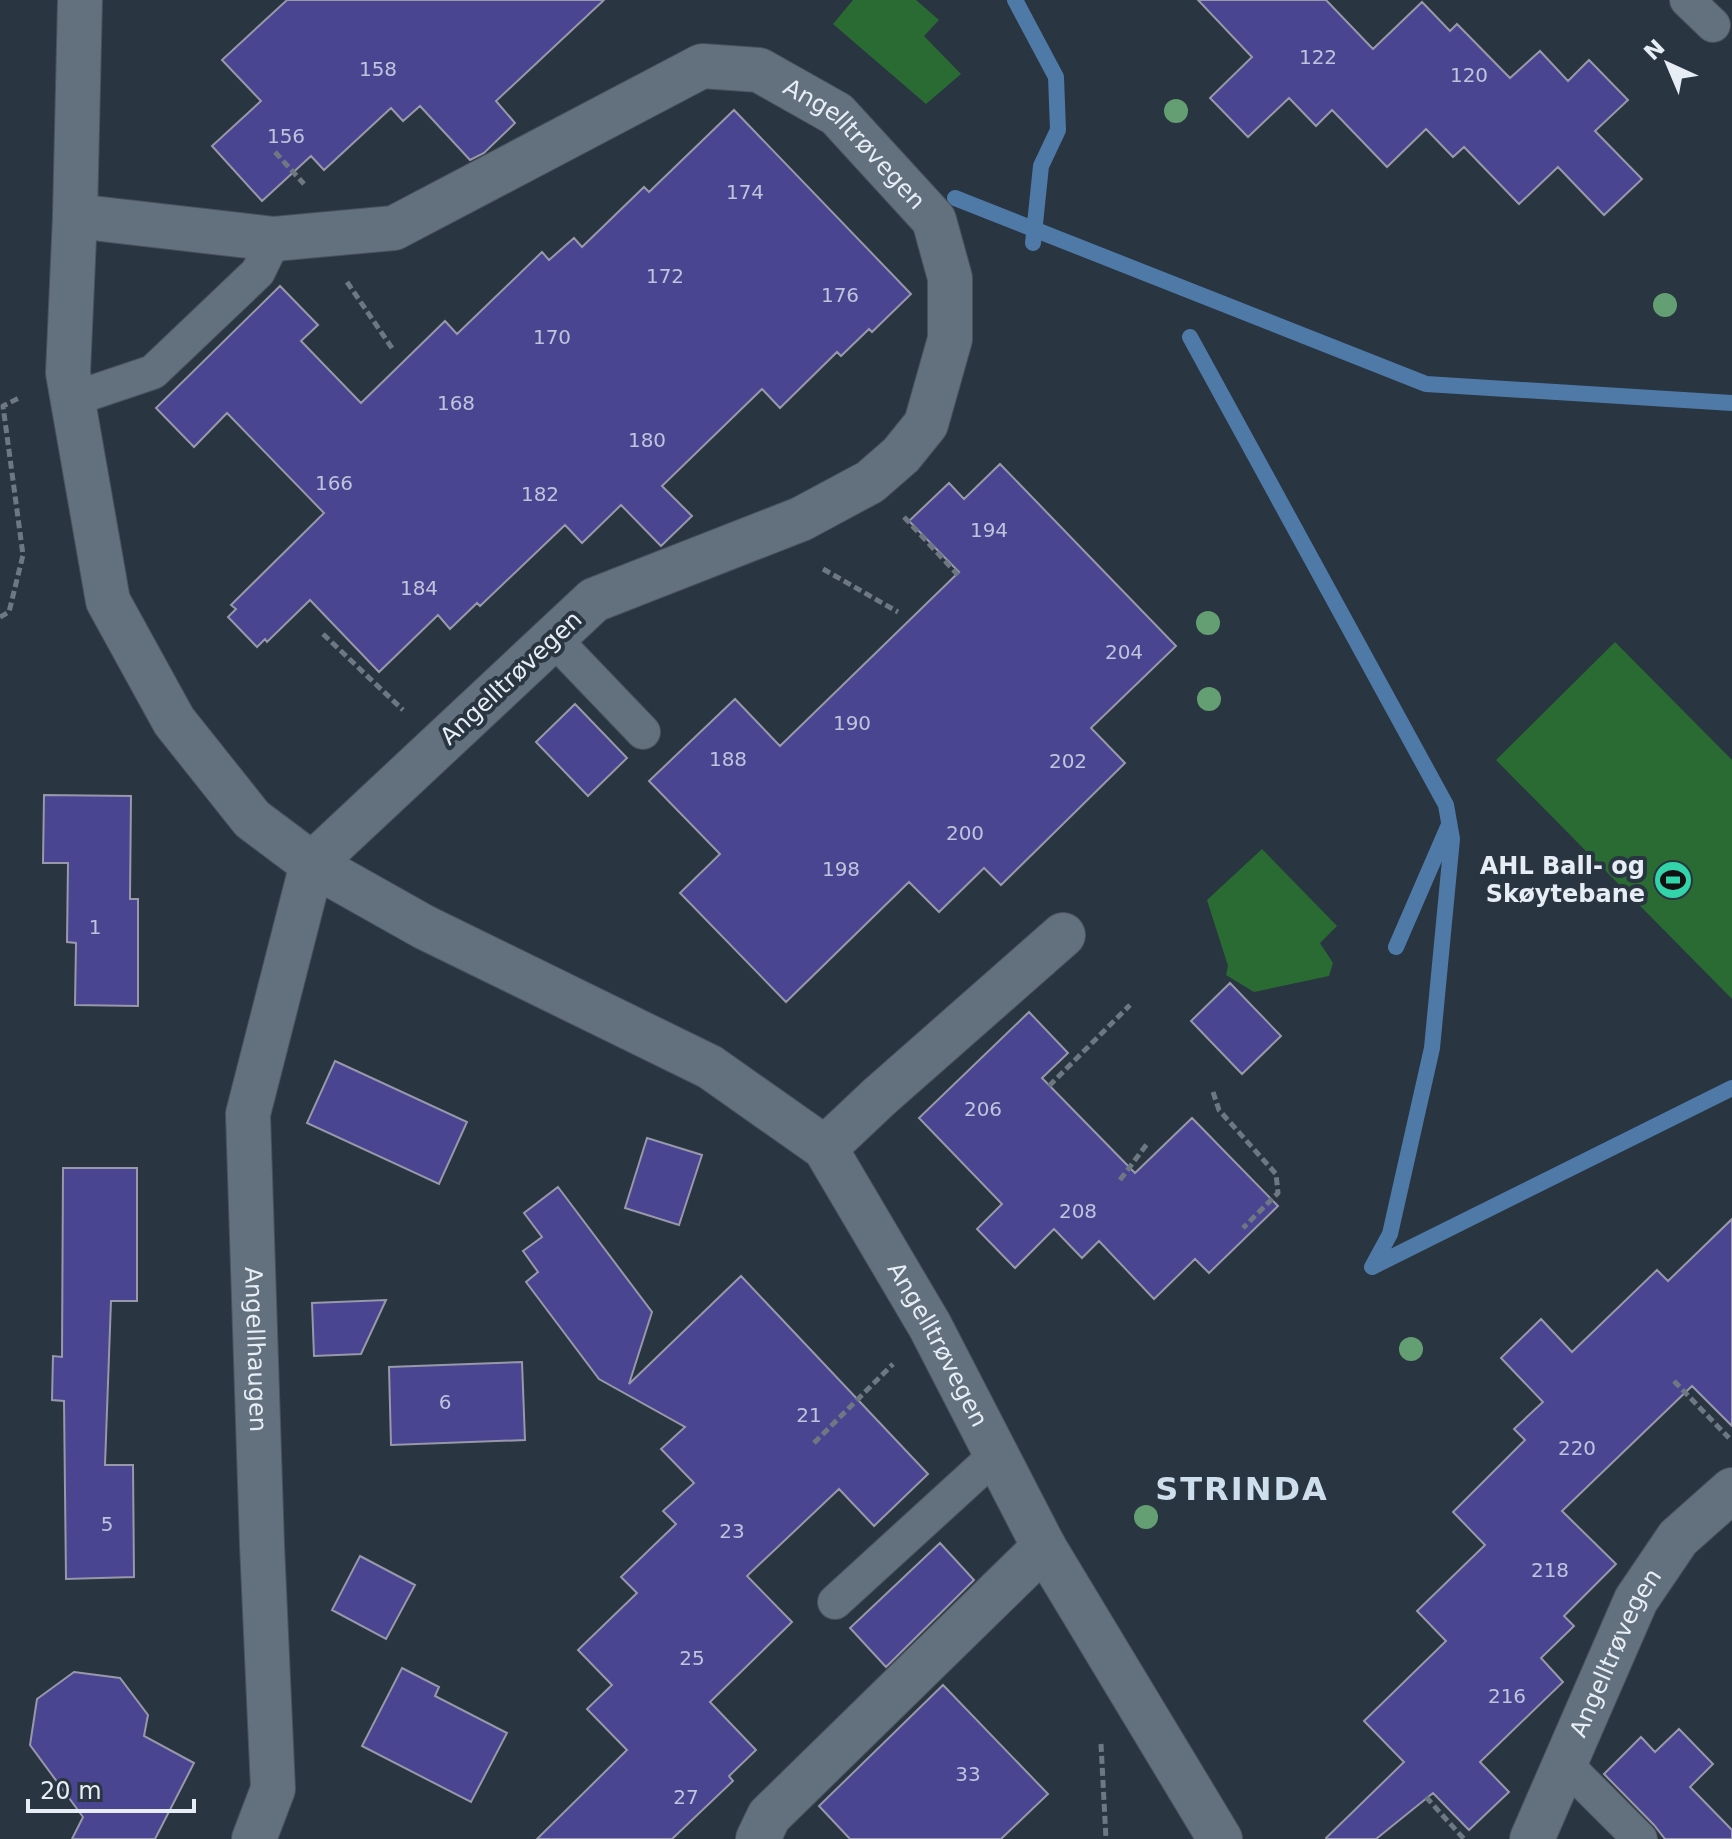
<svg xmlns="http://www.w3.org/2000/svg" width="1732" height="1839" font-family="'DejaVu Sans',sans-serif">
<rect width="100%" height="100%" fill="#293540"/>
<path fill="#2a6b33" d="M853,0H916L939,20L924,36L961,74L926,104L833,24Z
M1615,642L1732,760V999L1496,760Z
M1262,849L1337,926L1320,943L1333,963L1329,976L1254,992L1226,975L1228,966L1207,900Z"/>
<g fill="none" stroke-linecap="round" stroke-linejoin="round">
<path stroke="#4f79a7" stroke-width="16" d="M1015,0L1056,77L1058,130L1041,166L1033,243
M955,198L1426,384L1732,403
M1190,337L1446,805L1452,839L1432,1048L1390,1234L1372,1267L1732,1088
M1396,947L1448,827"/>
</g>
<path fill="#4a4590" stroke="#9798a9" stroke-width="2" d="M287,0H604L496,101L515,123L484,153L470,160L420,106L403,121L391,108L324,170L311,156L262,201L212,146L261,101L222,60Z
M1198,0H1326L1373,49L1422,2L1450,31L1457,24L1510,78L1540,51L1568,81L1589,60L1628,100L1595,131L1642,179L1604,215L1558,167L1519,204L1464,147L1453,157L1426,129L1387,167L1332,110L1316,126L1289,98L1248,137L1210,98L1252,57Z
M734,110L911,294L872,332L869,329L841,356L837,352L780,408L762,389L662,486L692,516L661,546L621,505L582,543L565,525L480,606L477,603L450,629L438,615L379,672L310,600L267,642L265,639L257,647L228,617L236,609L231,605L324,513L227,413L194,447L156,408L280,286L318,325L301,341L361,403L445,321L457,334L542,252L549,260L574,238L582,247L644,187L649,192Z
M1000,464L1176,646L1091,728L1125,763L1001,885L984,868L939,912L909,882L786,1002L680,893L720,854L649,781L735,699L780,746L959,572L909,521L949,483L964,499Z
M575,704L627,758L588,796L536,742Z
M44,795L131,796L130,899H138V1006L75,1005L76,943L67,942L68,863H43Z
M1230,983L1281,1036L1242,1074L1191,1021Z
M1029,1012L1068,1053L1042,1078L1135,1173L1192,1118L1278,1206L1209,1273L1195,1259L1154,1299L1099,1241L1082,1258L1054,1229L1015,1268L977,1229L1002,1204L919,1118Z
M335,1061L467,1122L439,1184L307,1123Z
M647,1138L702,1155L679,1225L625,1208Z
M63,1168H137V1301H111L105,1465H133L134,1577L66,1579L64,1401L52,1400L53,1356L62,1357Z
M558,1187L652,1312L629,1384L741,1276L928,1474L874,1526L839,1489L747,1576L792,1622L710,1702L756,1750L729,1776L733,1781L672,1839H537L627,1750L587,1709L612,1685L578,1650L637,1593L621,1577L676,1524L663,1511L694,1483L661,1449L685,1427L599,1379L526,1282L538,1272L523,1251L542,1237L524,1213Z
M1732,1219V1426L1692,1386L1562,1511L1616,1564L1564,1616L1574,1626L1541,1658L1563,1682L1480,1762L1509,1792L1469,1830L1433,1793L1376,1839H1327L1326,1838L1404,1762L1364,1721L1446,1641L1417,1611L1485,1545L1453,1512L1525,1440L1514,1429L1543,1402L1501,1358L1541,1319L1572,1352L1657,1270L1668,1281Z
M386,1300L361,1354L314,1356L312,1303Z
M522,1362L525,1440L391,1445L389,1367Z
M940,1543L974,1580L886,1667L850,1628Z
M360,1556L415,1585L386,1639L332,1610Z
M402,1668L439,1687L435,1696L507,1733L471,1802L362,1746Z
M74,1672L120,1678L148,1715L144,1736L194,1763L155,1839H72L83,1817L30,1745L37,1699Z
M943,1685L1048,1794L1001,1839H850L819,1806Z
M1679,1729L1713,1764L1690,1787L1732,1830V1839H1665L1654,1825L1604,1774L1641,1737L1655,1752Z"/>
<g fill="none" stroke-linecap="round" stroke-linejoin="round">
<g stroke="#49525d" stroke-width="36">
<path id="service" d="M1687,0L1713,25
M73,399L153,372L258,272L274,239
M553,638L643,732
M835,1602L997,1454
M1565,1764L1640,1839"/>
</g>
<g stroke="#49525d" stroke-width="46">
<g id="minor">
<path id="s1" d="M80,0L75,216L68,373L108,601L174,721L252,819L312,864L424,927L710,1067L825,1148L930,1326L1044,1547L1220,1839"/>
<path id="s2" d="M75,216L274,239L394,228L702,66L759,70L837,114L934,220L950,278V339L926,424L901,455L870,482L801,519L594,600L312,864L248,1114L262,1545L273,1789L254,1839"/>
<path d="M825,1148L879,1097L1063,935"/>
<path d="M758,1839L769,1816L1044,1547"/>
<path id="s3" d="M1532,1839L1636,1600L1678,1538L1732,1490"/>
</g>
</g>
<path stroke="#6e7882" stroke-width="5" stroke-dasharray="8 4" stroke-linecap="butt" d="M275,152L304,184
M347,282L394,351
M904,517L958,575
M823,569L898,612
M0,617L9,612L23,555L3,406L21,397
M323,634L403,710
M1049,1086L1130,1005
M1213,1092L1219,1110L1276,1174L1278,1193L1243,1228
M1120,1180L1147,1144
M1674,1381L1729,1438
M814,1443L893,1364
M1101,1744L1106,1839
M1426,1797L1464,1839"/>
<use href="#service" stroke="#63707d" stroke-width="34"/>
<use href="#minor" stroke="#63707d" stroke-width="44"/>
</g>
<g fill="#649e73">
<circle cx="1176" cy="111" r="12"/>
<circle cx="1665" cy="305" r="12"/>
<circle cx="1208" cy="623" r="12"/>
<circle cx="1209" cy="699" r="12"/>
<circle cx="1411" cy="1349" r="12"/>
<circle cx="1146" cy="1517" r="12"/>
</g>
<defs>
<g id="stadium-disc" transform="scale(2)"><circle r="9.5" fill="#32d4a9" stroke="#293540"/><path d="M0-5a6.5 5 0 1 0 0 10a6.5 5 0 1 0 0-10ZM-3.5-1.8h7v3.6h-7Z" fill="#111"/></g>
</defs>
<g fill-rule="evenodd">
<use href="#stadium-disc" x="1673" y="880"/>
</g>
<g text-anchor="middle" stroke-width="8" stroke-linejoin="round" paint-order="stroke">
<g font-size="20" fill="#bfc3dc">
<text x="1318" y="64">122</text>
<text x="378" y="76">158</text>
<text x="1469" y="82">120</text>
<text x="286" y="143">156</text>
<text x="745" y="199">174</text>
<text x="665" y="283">172</text>
<text x="840" y="302">176</text>
<text x="552" y="344">170</text>
<text x="456" y="410">168</text>
<text x="647" y="447">180</text>
<text x="334" y="490">166</text>
<text x="540" y="501">182</text>
<text x="989" y="537">194</text>
<text x="419" y="595">184</text>
<text x="1124" y="659">204</text>
<text x="852" y="730">190</text>
<text x="728" y="766">188</text>
<text x="1068" y="768">202</text>
<text x="965" y="840">200</text>
<text x="841" y="876">198</text>
<text x="95" y="934">1</text>
<text x="983" y="1116">206</text>
<text x="1078" y="1218">208</text>
<text x="445" y="1409">6</text>
<text x="809" y="1422">21</text>
<text x="1577" y="1455">220</text>
<text x="107" y="1531">5</text>
<text x="732" y="1538">23</text>
<text x="1550" y="1577">218</text>
<text x="692" y="1665">25</text>
<text x="1507" y="1703">216</text>
<text x="968" y="1781">33</text>
<text x="686" y="1804">27</text>
</g>
<g font-size="24" fill="#e6edf5" stroke="#293540">
<text dy="8" stroke="none"><textPath href="#s2" startOffset="848">Angelltrøvegen</textPath></text>
<text transform="translate(511 678) rotate(-43)" y="8">Angelltrøvegen</text>
<text dy="8" stroke="none"><textPath href="#s1" startOffset="1756">Angelltrøvegen</textPath></text>
<text dy="8" stroke="none"><textPath href="#s2" startOffset="2430">Angellhaugen</textPath></text>
<text dy="8" stroke="none"><textPath href="#s3" startOffset="204">Angelltrøvegen</textPath></text>
</g>
<g font-size="24" font-weight="bold" fill="#e6edf5" stroke="#293540" text-anchor="end">
<text x="1645" y="874">AHL Ball- og<tspan x="1645" dy="28">Skøytebane</tspan></text>
</g>
<g font-size="32" font-weight="bold" letter-spacing="2" fill="#cfdeed" stroke="#293540">
<text x="1242" y="1500">STRINDA</text>
</g>
</g>
<g transform="translate(1668 64) rotate(316)" stroke="#293540" stroke-width="6" paint-order="stroke">
<path d="M0-6L14 30L0 20L-14 30Z" fill="#e6edf5"/>
<text y="-12" font-size="22" font-weight="bold" text-anchor="middle" fill="#e6edf5">N</text>
</g>
<path d="M28 1799v12h166v-12" fill="none" stroke="#e6edf5" stroke-width="4"/>
<text x="40" y="1799" font-size="24" fill="#e6edf5" stroke="#293540" stroke-width="6" paint-order="stroke">20 m</text>
</svg>
